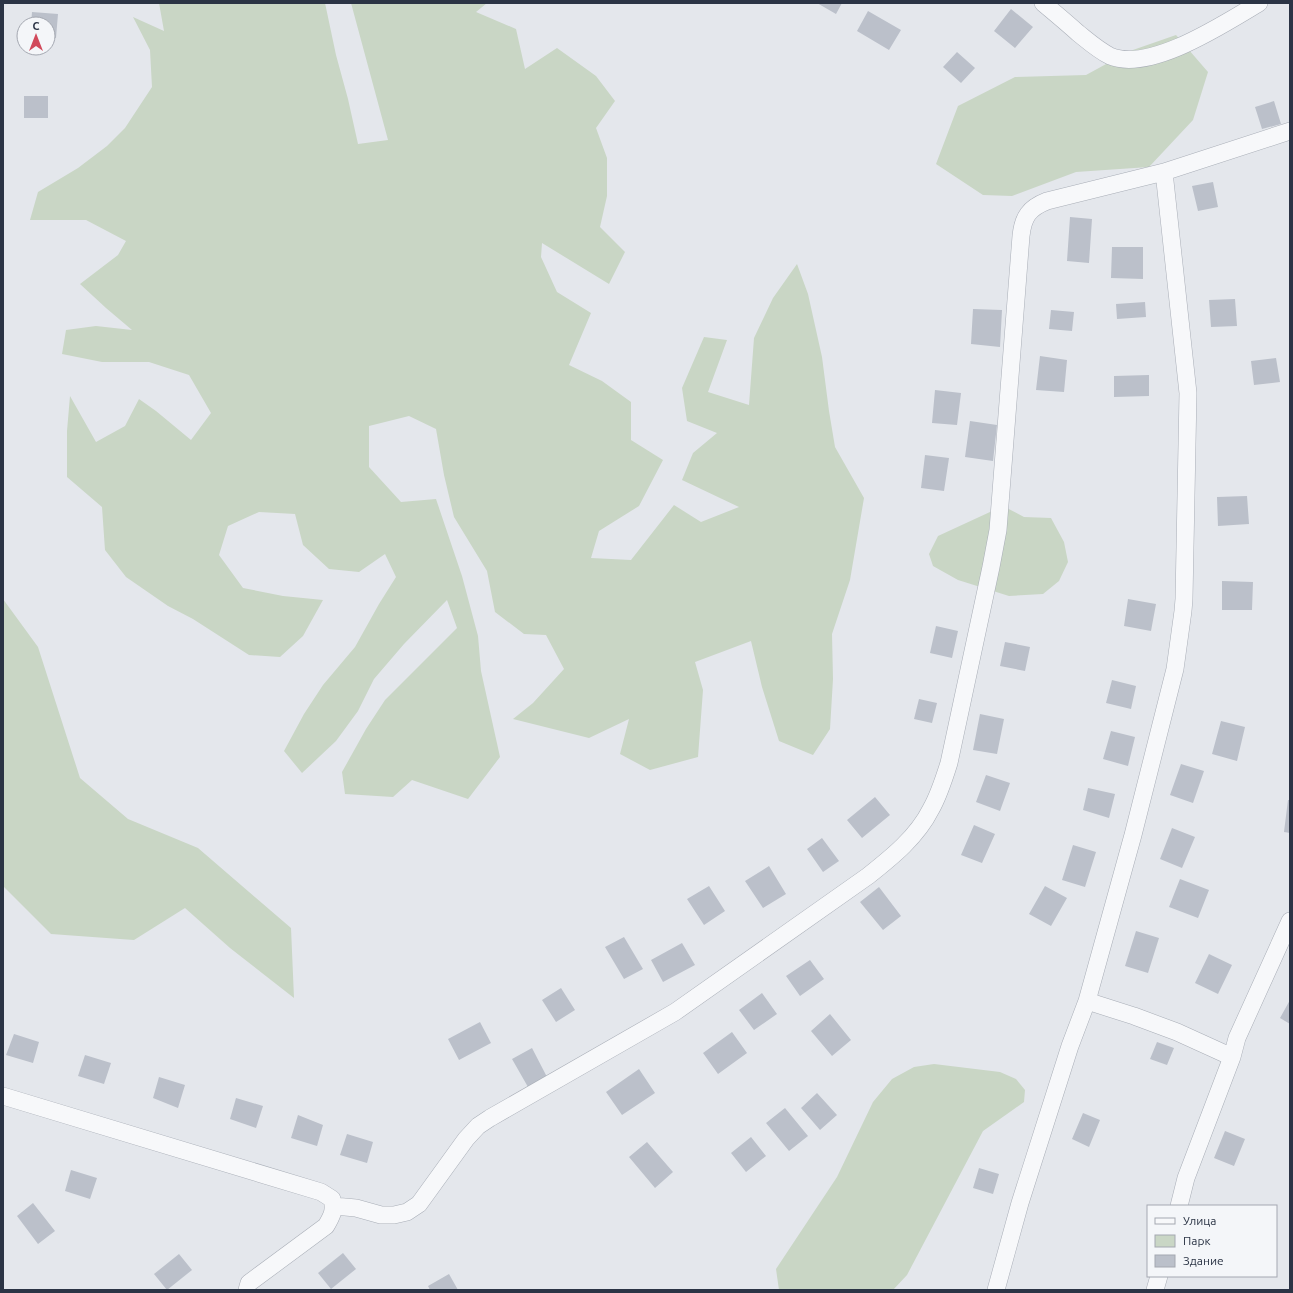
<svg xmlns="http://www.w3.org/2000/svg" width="1293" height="1293" font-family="Ubuntu,sans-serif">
<rect width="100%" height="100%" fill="#e4e7ec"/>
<path fill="#c9d6c5" d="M159,3H325L336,55L348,99L358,144L388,140L351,3H487L476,12L516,29L525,69L557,48L596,76L615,101L596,128L607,158V196L600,227L625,252L609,284L542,243L541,257L557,292L591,313L569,365L602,381L631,402V440L663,460L639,506L599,531L591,558L631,560L674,505L701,522L739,507L682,480L693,453L717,433L687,421L682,388L704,337L727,340L708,392L749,405L754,338L773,298L797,264L808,294L822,357L829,411L835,447L864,498L850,580L832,634L833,679L830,729L813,755L779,741L762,687L751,641L695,662L703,690L698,757L650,770L620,754L629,719L589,738L513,719L533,703L564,669L546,635L524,634L495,612L487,571L454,517L444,475L436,429L409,416L369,426V467L401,502L436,499L462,576L478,636L481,671L500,757L468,799L412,780L393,797L345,794L342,772L366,729L385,700L457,628L447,600L404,644L374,679L358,711L336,741L302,773L284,751L304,714L323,685L355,647L379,604L396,577L385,554L359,572L329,569L303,545L295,514L259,512L228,526L219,555L243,588L283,596L323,600L303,636L280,657L249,655L193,619L168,606L126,577L105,550L102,507L67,477V431L70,396L96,442L125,426L139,399L156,411L191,440L211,413L189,375L149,362H102L62,354L66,330L96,326L132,330L106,308L80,284L118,255L126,241L86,220H30L38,192L78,168L107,146L125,128L152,87L150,50L133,17L164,31Z
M1176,35L1208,72L1193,120L1149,167L1076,172L1012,196L983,195L936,164L958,106L1015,77L1086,75L1130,51Z
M1003,506L1024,517L1051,518L1064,542L1068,562L1059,581L1043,594L1009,596L958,580L933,566L929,554L938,536Z
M3,599L38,647L80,778L128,819L198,848L291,928L294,998L230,948L185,908L134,940L51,934L3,886Z
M934,1064L1000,1072L1016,1079L1025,1090L1024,1102L983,1131L907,1275L893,1290H779L776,1269L837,1177L873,1102L892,1079L914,1067Z"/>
<path fill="#bbc0ca" d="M817,3H842L836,14Z
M1011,9L1033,27L1015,48L994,31Z
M868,11L901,30L889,50L857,31Z
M32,12L58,14L56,38L48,37V24H31Z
M957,52L975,68L961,83L943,67Z
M24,96H48V118H24Z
M1274,101L1281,124L1262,129L1255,107Z
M1213,182L1218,207L1198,211L1192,186Z
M1070,217L1092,219L1089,263L1067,261Z
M1112,247H1143V279L1111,278Z
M1235,299L1237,326L1211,327L1209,300Z
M1145,302L1146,317L1117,319L1116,304Z
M973,309L1002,310L1000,347L971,344Z
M1051,310L1074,312L1072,331L1049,329Z
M1040,356L1067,360L1064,392L1036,390Z
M1276,358L1280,382L1254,385L1251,361Z
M1149,375V396L1114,397V376Z
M935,390L961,393L957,425L932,423Z
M970,421L997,425L993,461L965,457Z
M925,455L949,458L944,491L921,488Z
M1247,496L1249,524L1218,526L1217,497Z
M1222,581L1253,582L1252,610H1222Z
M1128,599L1156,604L1151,631L1124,626Z
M936,626L958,631L952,658L930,653Z
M1005,642L1030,647L1025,671L1000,666Z
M1112,680L1136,686L1131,709L1106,703Z
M919,699L937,703L932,723L914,719Z
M980,714L1004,719L997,754L973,750Z
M1221,721L1245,727L1237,761L1212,754Z
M1111,731L1135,737L1128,766L1103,759Z
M1181,764L1204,771L1193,803L1170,795Z
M986,775L1010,783L1000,811L976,802Z
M1088,788L1115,794L1109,818L1083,810Z
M875,797L890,815L862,838L847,820Z
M1288,800H1290V833L1284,832Z
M974,825L995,834L982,863L961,855Z
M1172,828L1195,837L1182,868L1160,859Z
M822,838L839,861L823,872L807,849Z
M1073,845L1096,852L1085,887L1062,880Z
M769,866L786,894L763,908L745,881Z
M1180,879L1209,890L1198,918L1169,907Z
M709,886L725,911L704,925L687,899Z
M1045,886L1067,898L1051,926L1029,914Z
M879,887L901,916L883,930L860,902Z
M1136,931L1159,938L1148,973L1125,966Z
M624,937L643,969L624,979L605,947Z
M682,943L695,965L663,982L651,960Z
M1209,954L1232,965L1218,994L1195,983Z
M810,960L824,979L800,996L786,976Z
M561,988L575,1010L556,1022L542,1000Z
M762,993L777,1014L754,1030L739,1010Z
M1290,1000V1024L1280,1018Z
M830,1014L851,1040L832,1056L811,1031Z
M480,1022L491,1043L459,1060L448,1039Z
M732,1032L747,1053L718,1074L703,1053Z
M14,1034L39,1042L33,1063L6,1055Z
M1157,1042L1174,1048L1167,1065L1150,1059Z
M532,1048L547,1077L528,1087L512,1059Z
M85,1055L111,1063L104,1084L78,1076Z
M639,1069L655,1093L622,1115L606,1092Z
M159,1077L185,1085L178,1108L153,1098Z
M817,1093L837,1115L820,1130L801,1108Z
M236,1098L263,1106L256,1128L230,1119Z
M785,1108L808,1136L789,1151L766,1123Z
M1083,1113L1100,1120L1089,1147L1072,1139Z
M298,1115L323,1125L317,1146L291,1138Z
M1225,1131L1245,1139L1234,1166L1214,1158Z
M347,1134L373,1142L367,1163L340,1155Z
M751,1137L766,1156L746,1172L731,1153Z
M647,1142L673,1172L655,1188L629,1157Z
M979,1168L999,1174L993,1194L973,1188Z
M71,1170L97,1178L90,1199L65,1191Z
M33,1203L55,1231L38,1244L17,1216Z
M343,1253L356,1269L331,1289L318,1273Z
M179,1254L192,1270L167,1290L154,1274Z
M449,1274L458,1290H430L428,1286Z"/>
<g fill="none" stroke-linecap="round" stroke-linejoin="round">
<g stroke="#a9aeb7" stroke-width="18">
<path id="minor" d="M1043,3C1055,13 1067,23 1078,33C1088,41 1098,50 1110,56C1150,73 1225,23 1259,3
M1087,1001L1134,1016L1177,1032L1232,1057
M3,1096L321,1192L332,1199C335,1210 332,1216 326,1226L249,1283L247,1290
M334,1206L356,1208L381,1215H394L407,1212L419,1204L466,1139L478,1126L490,1118L675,1012L868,876C892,857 917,837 931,809C939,795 944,779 949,763L991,567L998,530L1021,236C1023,217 1029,208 1047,201L1164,172L1290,131
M1179,1206L1186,1178L1232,1057L1237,1038L1290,921
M996,1290L1020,1203L1070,1046L1087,1001L1133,835L1175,669L1183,611L1184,599L1188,393L1164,172
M1155,1290L1159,1276"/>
</g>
<use href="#minor" stroke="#f7f8fa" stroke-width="17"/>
</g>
<rect width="1293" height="1293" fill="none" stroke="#2b3445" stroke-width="8"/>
<rect x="1147" y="1205" width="130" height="72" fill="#f4f6f9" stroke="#a4a8b1"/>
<rect x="1155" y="1218" width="20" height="6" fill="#f7f8fa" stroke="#a4a8b1"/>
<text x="1183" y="1225" font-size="12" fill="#2b3445">Улица</text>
<rect x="1155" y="1235" width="20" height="12" fill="#c9d6c5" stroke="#a4a8b1"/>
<text x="1183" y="1245" font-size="12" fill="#2b3445">Парк</text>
<rect x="1155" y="1255" width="20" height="12" fill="#bbc0ca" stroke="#a4a8b1"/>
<text x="1183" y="1265" font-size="12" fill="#2b3445">Здание</text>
<g transform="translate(36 36)"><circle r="19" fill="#f4f6f9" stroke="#a4a8b1"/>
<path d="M0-3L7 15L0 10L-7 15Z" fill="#d1495b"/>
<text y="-6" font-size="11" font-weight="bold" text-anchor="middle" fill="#2b3445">С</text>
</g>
</svg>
